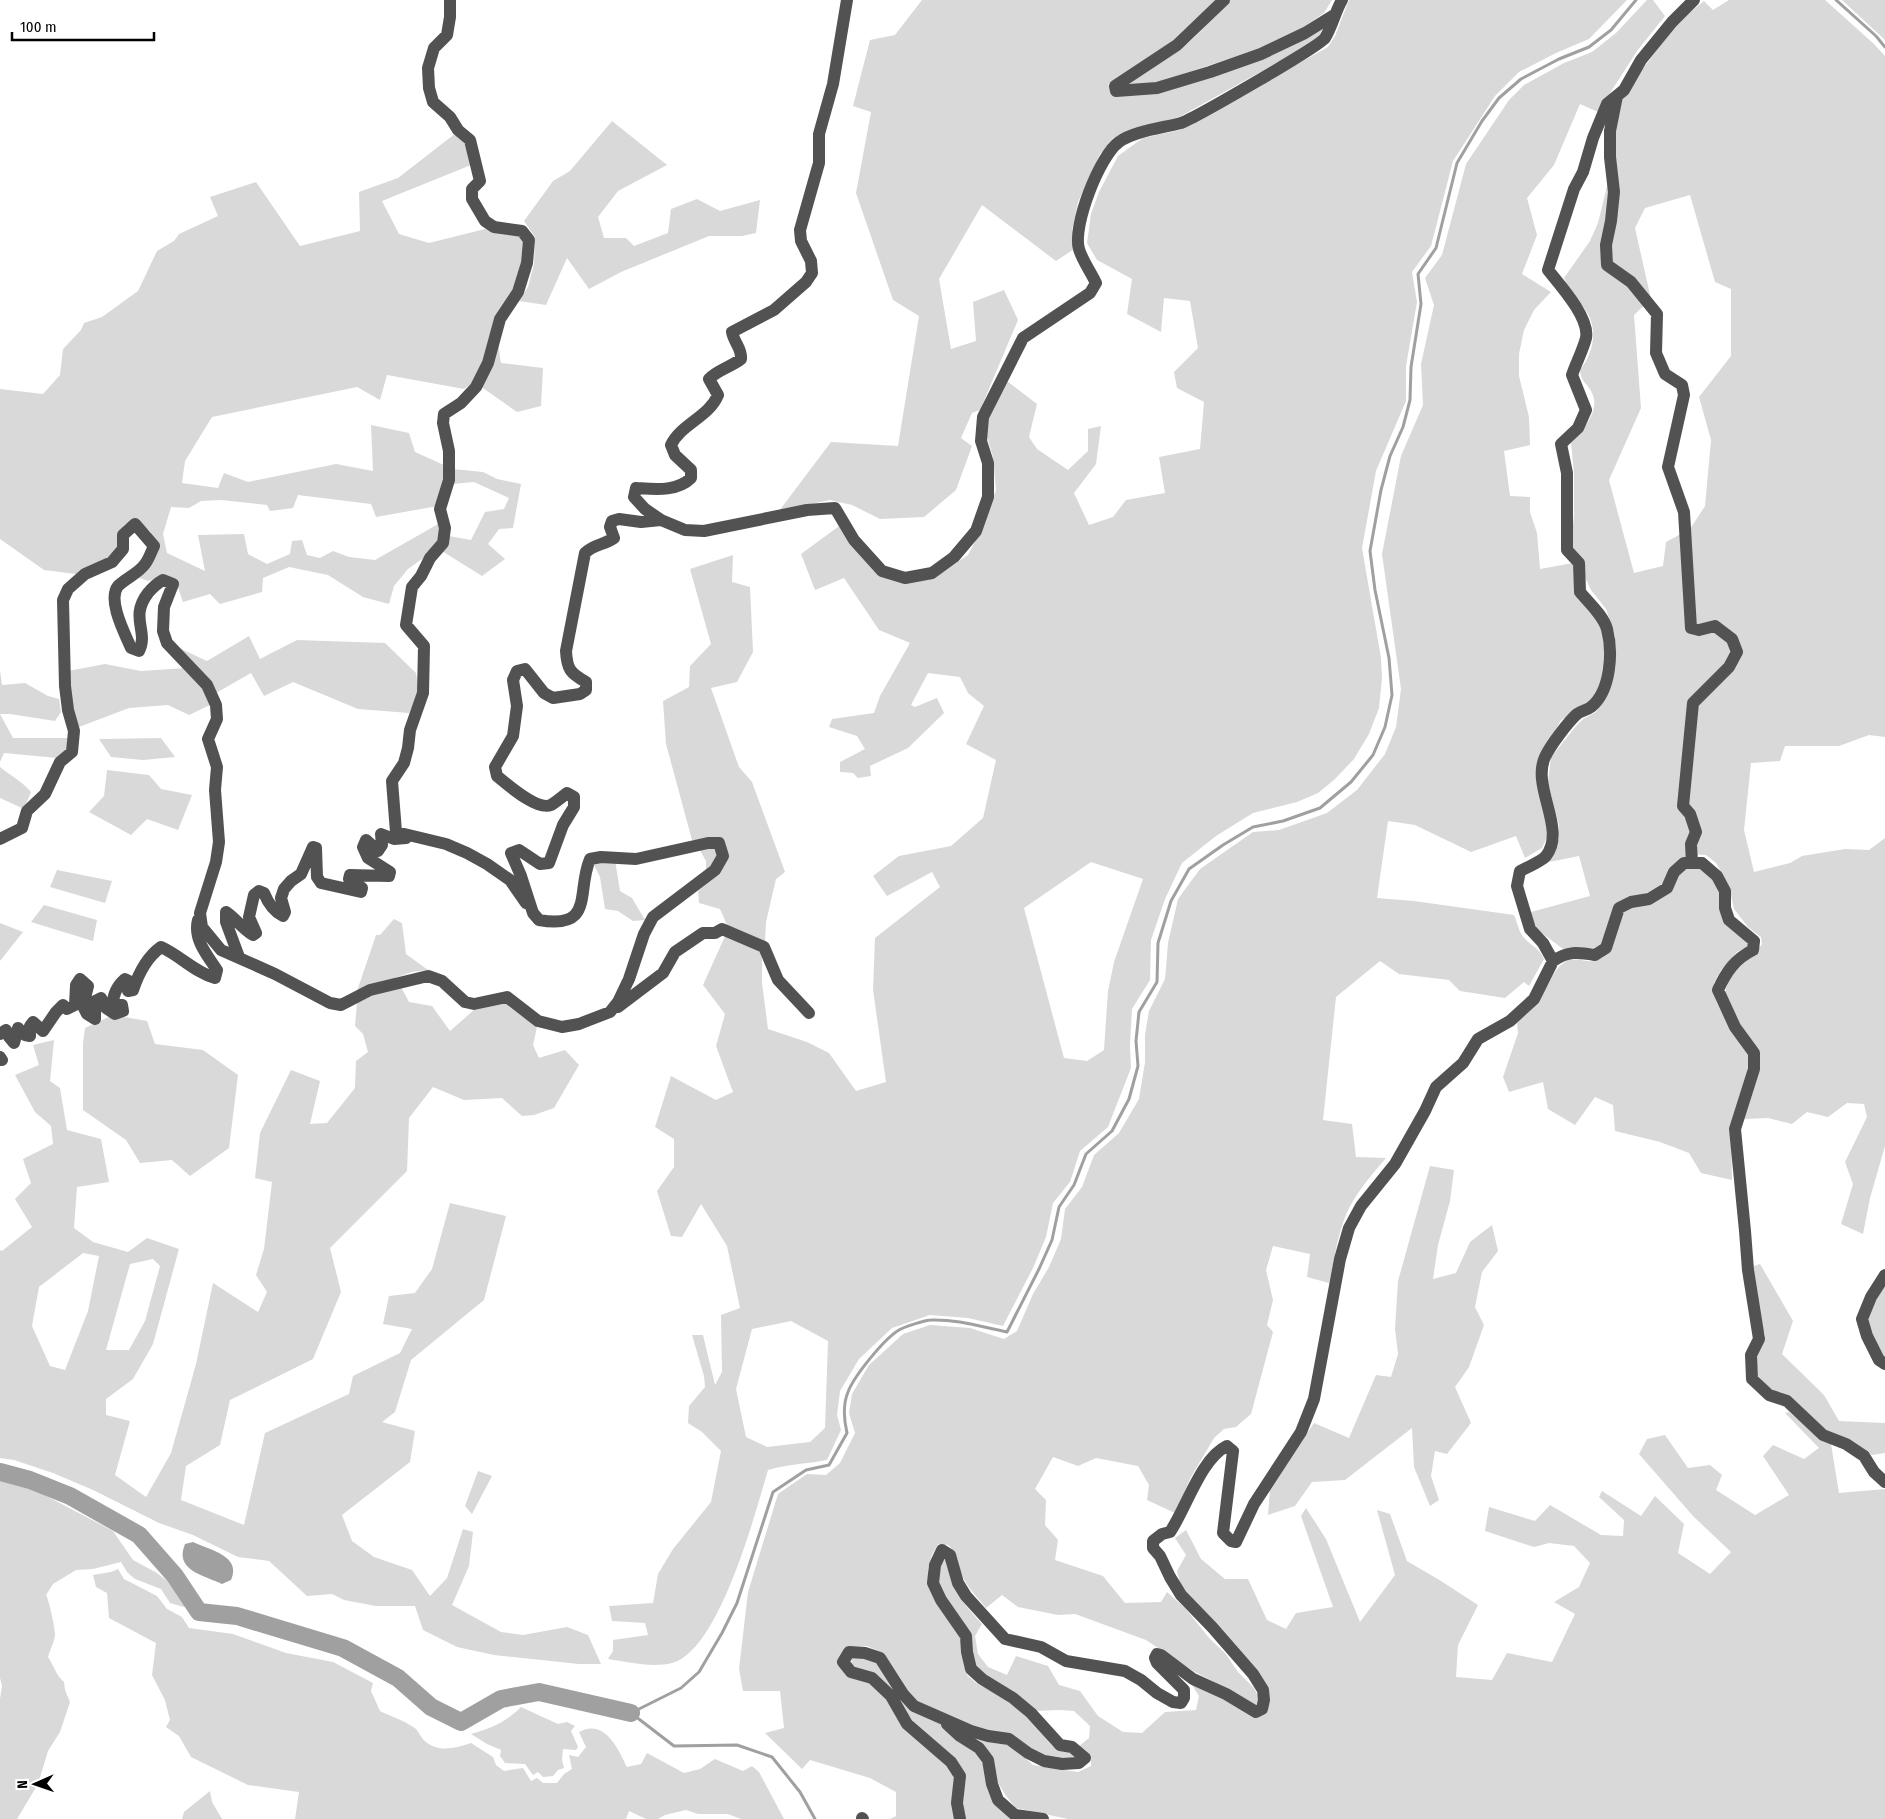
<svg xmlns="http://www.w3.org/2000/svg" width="1885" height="1819" font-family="'Fira Sans Condensed',sans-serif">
<rect width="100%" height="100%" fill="#fff"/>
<path fill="#d9d9d9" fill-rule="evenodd" d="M922,0H1217C1202,12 1190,28 1174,40C1154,57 1130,70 1108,84L1114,95L1137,92L1324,26L1316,41L1181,116L1113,138L1100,154L1078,202L1072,230L1074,249L1056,261L982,205L939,279L951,349L976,341L973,302L1004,290L1018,320L980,410L972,413L961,438L972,446L956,490L924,517L880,519L852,505L830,500L779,511L831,442L898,446L919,316L893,300L856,193L871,112L853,106L870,40L895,35Z
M1230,0H1332L1324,13L1302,28L1258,49L1156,83L1123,85C1143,73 1164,61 1183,47C1201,34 1214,15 1230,0Z
M1349,0H1627L1589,39L1556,53L1519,72L1495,96L1453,161L1431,246L1412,272L1417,302L1406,366V401L1376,471L1362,548L1381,658L1382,678L1379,708L1369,734L1354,759L1334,780L1318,793L1297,802L1253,813L1216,836L1182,863L1165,899L1151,940L1150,980L1132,1009L1130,1045L1131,1068L1108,1127L1080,1151L1070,1182L1053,1203L1046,1237L1033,1268L1003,1326L968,1318L930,1315L892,1328L859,1359L840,1391L837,1415L841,1430L827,1460C807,1464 788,1464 768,1470C755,1514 719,1651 672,1663C651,1668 628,1662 608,1659L613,1651V1640L648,1635L645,1623L612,1621L609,1606L653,1603L658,1574L673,1549L711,1502L721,1451L702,1432L688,1423L689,1406L705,1387L704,1376L692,1335H703L715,1385L722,1372L721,1315L740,1308L727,1246L701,1204L682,1237L671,1236L657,1191L674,1167V1139L655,1127L671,1076L716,1100L733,1092L716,1046L725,1014L703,985L726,934L762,951V983L768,1029L807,1042L829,1053L856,1091L886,1082L873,990L875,938L940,887L932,872L887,896L873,876L899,856L951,846L983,818L996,760L966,744L984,706L968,693L960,677L928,673L911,705L915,707L937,698L944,713L908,748L870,766L871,776L858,778L853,773L840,772V762L865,749L857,736L829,727L832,719L874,713L880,696L910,643L879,630L844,578L815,590L801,554L842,524L879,575H938L968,555L983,527L996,490L993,457L987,437L988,417L1007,381L1037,404L1029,437L1037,449L1068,470L1088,451V429L1101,426L1096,464L1074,493L1089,525L1113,517L1126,500L1165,493L1159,457L1200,449L1204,402L1177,388L1174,372L1198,348L1190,301L1164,298L1161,332L1127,314L1132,279L1097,260L1087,243L1091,214L1099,192L1118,156L1143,138L1180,130L1328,47L1335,36ZM1091,862L1143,879L1114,962L1108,991L1104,1050L1087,1061L1064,1058L1024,908ZM791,1321L828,1341L825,1428L810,1442L767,1447L746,1437L736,1389L752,1329Z
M1647,0H1653L1665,16L1637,51L1598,112L1580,104L1554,165L1527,198L1537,235L1522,274L1551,292L1534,310L1524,330L1519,354V376L1529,417L1530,445L1504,451L1510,496L1530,497V512L1537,533L1540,569L1573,563L1603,627L1607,654L1599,691L1590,703L1561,720L1542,754L1547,837L1542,848L1525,858L1516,836L1471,852L1415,825L1388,821L1377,898L1414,901L1514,915C1517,921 1518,929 1522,935C1528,945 1538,946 1544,959L1529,986L1524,982L1505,998L1460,991L1449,980L1399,974L1380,961L1336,997L1323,1120L1352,1124L1356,1157L1386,1158C1369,1178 1351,1198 1343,1223C1336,1242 1334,1263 1329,1283L1307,1277L1310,1254L1273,1246L1266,1270L1273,1300L1267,1325L1273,1332L1251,1414L1236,1427L1224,1429L1214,1438L1191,1477L1175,1513L1147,1500L1149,1485L1138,1466L1096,1458L1078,1466L1053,1457L1035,1489L1046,1500L1045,1525L1058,1540L1055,1560L1103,1576L1125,1603L1161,1602L1167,1592L1185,1608L1210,1639L1225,1653L1238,1672L1254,1688L1260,1700L1256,1708L1228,1689L1195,1672L1146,1640L1075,1614L1058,1615L1018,1607L1002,1595L986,1608C977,1597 966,1586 961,1573C956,1559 960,1556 948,1545L938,1544L932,1555L928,1568L929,1586L962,1637L964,1658L967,1675L976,1683L1003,1696L1031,1721L1053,1747L1076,1754V1761L1044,1758L968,1725L915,1700L906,1692L900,1678L883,1653L867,1646L845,1648L839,1661L871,1682L946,1762L954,1777L956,1819H890L896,1816V1792L870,1778L810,1760L802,1769L765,1733L784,1728L780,1691H743L739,1669L748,1592L778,1494L807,1474L826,1475L840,1463L855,1433L849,1413L852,1394L869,1365L903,1334L930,1325L970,1328L1004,1339L1017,1331L1033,1294L1049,1267L1061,1239L1065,1209L1082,1187L1094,1155L1119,1133L1139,1099L1145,1062V1035L1149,1011L1165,979L1168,943L1178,899L1200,869L1253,832L1279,830L1327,813L1357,790L1385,754L1396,727L1401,689L1382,554L1401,456L1423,405L1421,364L1434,305L1425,278L1442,255L1466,164L1509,100L1524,85L1564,63L1592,52L1616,33Z
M1729,0H1825L1874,44L1885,56V737L1869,735L1839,746H1785L1780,761L1751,763L1744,830L1754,872L1790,863L1802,856L1845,849L1869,850L1885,838V1146L1870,1198L1863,1234L1841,1224L1853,1184L1845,1162L1867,1117L1864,1104L1847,1103L1828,1117L1807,1112L1792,1124L1768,1118L1744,1119L1760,1068L1725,993C1731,967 1748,964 1762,944L1761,937L1748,927L1734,909L1729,886L1716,863L1706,855L1691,854C1670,877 1661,891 1629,899L1602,946C1590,950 1576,948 1563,949L1535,928L1531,912L1590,896L1579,856L1549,862L1559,839V826L1548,782L1551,757L1577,725L1583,719L1596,712L1607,693L1615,662V636L1606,609L1591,590L1571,547L1574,515V473L1571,443C1583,430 1602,410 1591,391C1586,382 1581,382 1580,370C1594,352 1599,327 1584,308C1576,297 1569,291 1564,278L1590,241L1598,223L1610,174L1617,104L1676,24L1704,1L1713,10ZM1690,195L1715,282L1731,289V356L1699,397L1711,440L1705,506L1690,529L1666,542L1663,566L1634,573L1609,480L1641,408L1634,315L1651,299L1635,228L1645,208Z
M1842,0H1885V40Z
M612,121L667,165L618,191L598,217L604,238H626L634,246L668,233L671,209L697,199L720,211L760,200L756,233L742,236H709L621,272L589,289L567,258L546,305L519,301L528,287L534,264L535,237L524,221L553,181L570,171Z
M456,133L465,141L471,165L382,201L399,234L429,243L485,229L519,237L523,241L521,263L514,291L484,362L472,383L464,389L387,375L380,400L357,387L212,417L185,461L182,483L218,488L224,473L248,482L336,464L373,471L371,425L409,433L415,452L446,466L438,506L376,517L371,504L298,495L293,508L270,511L267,505L221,500L201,501L189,508L171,507L163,534L167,553L205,571L198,535L244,534L248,554L267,564L290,554L292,541L302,540L307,555L320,558L333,551L349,557L375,560L440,523V541L429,554L408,569L394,586L389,604L363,597L328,575L289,567L263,578L262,592L220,604L210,594L183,602L176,582L162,577L148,581L133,576L157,546L150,531L135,520L124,525L119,535L117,548L110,558L76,574L44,570L0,539V389L43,394L60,375L63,349L81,330L84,323L102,317L138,291L157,251L174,241L179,234L218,216L210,197L256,182L300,246L360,231L359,192L398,178Z
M498,343L501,363L543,368L541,406L517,412L480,386Z
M453,469L483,472L497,479L521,484L513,528L499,529L488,544L505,559L482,576L442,551L449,536L471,540L485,512L504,509L509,498L474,482L452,484Z
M733,555L732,582L750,587L753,652L737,682L711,688L739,767L752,782L785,872L776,879L766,922L765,943L727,925L720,909L699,903L698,891L717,873L725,859L713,839L692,840L666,744L663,701L689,687L690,666L711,644L690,569Z
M249,636L260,659L297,640L385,643L416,673L419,692L409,713L358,709L293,682L264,696L251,673L216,693L177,647L207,661Z
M105,664L141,671L186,668L203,686L210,705L189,715L168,705L129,708L79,727L71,707L68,671Z
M0,670L2,685L25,683L48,696L59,699L61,712L55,721L10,714H0L13,738H67L70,742L67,750L57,758L4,753L0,762Z
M161,738L175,757L143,760L111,757L99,739Z
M0,767C11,776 22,781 31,792L24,809L0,798Z
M107,770L149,775L161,789L192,795L178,830L147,819L131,835L89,812L104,796Z
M717,845L721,856L706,873V861L698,847Z
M615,860L620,891L632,898L645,920L633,921L618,911L605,909L600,877L592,861Z
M1686,866H1700L1722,890V907L1752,942L1749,946L1737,952L1721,970L1714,983V995L1717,1003L1732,1030L1749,1053L1751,1067L1731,1128L1732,1180L1701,1173L1689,1153L1660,1142L1615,1131L1613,1105L1595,1097L1575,1125L1548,1109L1543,1082L1509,1092L1503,1077L1518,1033L1517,1023C1527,1011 1537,999 1547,986C1553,977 1555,968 1565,962C1571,958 1580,960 1587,961C1614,965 1617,929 1623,909L1679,874Z
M57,870L112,881L105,903L50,887Z
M44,905L97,920L93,941L31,922Z
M394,919L402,923L406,954L428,970L412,972L357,991L376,935H380Z
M0,923L23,932L0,961Z
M401,987L409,1002L432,1006L450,1031L474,1010L507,1002L537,1027L533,1045L539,1058L565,1050L579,1065L554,1108L534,1115L522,1116L502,1098L464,1100L433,1087L409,1118L407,1171L330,1248L341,1292L313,1359L230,1400L220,1445L186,1466L181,1500L244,1525L265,1433L349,1394L353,1376L400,1353L412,1329L383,1324L389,1296L415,1293L432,1269L450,1203L506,1216L484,1300L411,1360L395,1412L382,1422L415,1431L410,1462L342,1515L352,1541L374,1557L412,1570L430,1596L447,1578L463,1529L473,1532L469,1566L452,1605L501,1632L523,1635L567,1627L588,1635L601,1664H579L494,1655L457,1647L423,1630L415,1606H376L344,1600L332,1594L307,1596L269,1561L238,1557L193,1535L159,1523L93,1490L53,1473L14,1460L0,1458V1250L2,1251L32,1227L15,1199L31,1183L23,1159L53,1144L51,1126L35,1112L15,1075L39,1065L33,1045L54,1040L50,1081L60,1088L67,1130L101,1139L109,1182L77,1187L74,1228L93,1242L128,1252L147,1238L179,1249L153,1344L133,1379L106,1399V1415L130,1421L115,1475L146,1497L171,1453L196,1364L213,1283L258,1312L267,1292L256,1275L264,1249L272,1182L255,1178L260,1133L291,1070L320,1081L310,1124L327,1123L355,1088L356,1061L368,1052L363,1034L355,1026L357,1003L374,994ZM83,1253L99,1256L88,1311L65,1370L50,1366L32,1326L39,1287ZM153,1259L160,1266L145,1321L129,1350H106L130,1264Z
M113,1015L147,1021L155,1044L203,1050L238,1075L229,1148L190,1176L172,1160L140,1163L126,1140L83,1110V1043L85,1028Z
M1430,1166L1454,1170L1450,1201L1438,1245L1433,1279L1456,1273L1470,1242L1492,1225L1498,1251L1482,1272L1475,1307L1484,1325L1469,1367L1455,1387L1471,1423L1447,1454L1435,1451L1431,1476L1439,1500L1430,1506L1414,1467L1412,1428L1345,1480L1312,1482L1295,1506L1268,1515L1270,1488L1314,1423L1349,1438L1376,1375L1391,1377L1398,1354L1395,1329L1398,1281Z
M1760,1264L1793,1321L1782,1354L1824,1395L1839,1421L1885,1423V1453L1872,1455L1849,1440L1826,1430L1771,1391L1758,1376L1756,1358L1765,1335L1758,1311L1751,1267Z
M1885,1283V1362L1866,1320Z
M1789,1412L1831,1444L1839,1493L1885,1489V1819H1068L1016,1808L1006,1796L968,1733L1009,1743L1033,1765L1078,1772L1091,1766V1757L1078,1747L1089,1738L1090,1726L1074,1711L1060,1710L1033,1711L974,1669L936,1583L941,1559L946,1558C954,1590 959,1599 982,1624L975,1636L978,1654L988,1667L1007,1675L1016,1656L1048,1666L1059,1685L1080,1691L1098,1716L1123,1732L1142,1733L1165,1712L1196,1710L1199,1696L1189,1680L1253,1716L1268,1698L1181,1587L1177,1571L1186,1555L1175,1538L1186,1530L1201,1559L1225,1579H1248L1267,1620L1286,1629L1296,1613L1333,1607L1301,1516L1306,1508L1326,1539L1360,1622L1395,1575L1377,1510L1390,1514L1407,1561L1441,1581L1478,1605L1458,1645L1456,1677L1492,1680L1507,1653L1552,1662L1575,1614L1554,1602L1579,1587L1590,1563L1574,1546L1549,1543L1534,1547L1485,1531L1489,1507L1535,1521L1550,1505L1601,1535L1623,1536L1624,1520L1599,1497L1602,1491L1641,1516L1655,1496L1684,1524L1678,1553L1710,1574L1731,1552L1693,1516L1639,1454L1647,1439L1665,1435L1688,1468L1710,1465L1722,1475L1716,1490L1755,1515L1789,1495L1763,1456L1773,1445L1804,1459L1819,1448L1785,1413Z
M478,1471L492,1476L472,1514L465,1506Z
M0,1481L37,1491L113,1531L133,1560L157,1573L175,1587L189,1604L184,1607L170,1603L161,1589L135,1579L127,1572L121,1562L93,1569L76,1570L53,1584L46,1595C49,1600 55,1628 55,1634C55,1640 50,1650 48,1657C54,1666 56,1675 64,1682L65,1690L70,1702L60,1732L48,1751L38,1784L17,1819H0V1699L2,1686L0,1678Z
M118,1569L124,1579L157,1596L167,1609L182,1617L189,1628L233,1634L286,1653L333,1662L373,1683L371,1691L380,1711C392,1717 406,1721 416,1729C419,1733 422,1739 426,1742C440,1753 456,1748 471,1743L493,1757L496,1765L504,1771L523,1768L531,1781L537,1778L543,1783H557L564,1774L572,1769L569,1755L578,1757L586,1747L579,1732C605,1718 618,1749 627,1767L641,1764L647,1753L684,1773L700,1769L715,1759L743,1771L752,1766L759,1772L784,1819H741L728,1814H698L686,1810L665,1815L658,1819H646L629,1811L626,1819H295L299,1792L248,1785L191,1757L179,1736L166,1727L170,1720L165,1700L152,1675L156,1643L109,1618L107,1593L96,1587L93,1575L111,1572Z
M851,1657L876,1660L934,1718L976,1748L985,1762L988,1788L1022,1819H965L963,1800L964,1785L910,1722L861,1669L852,1666Z
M521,1707L558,1724L567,1722L575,1726L571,1731L578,1747L576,1750L563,1749L562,1760L564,1768L558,1770L553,1776L543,1777L538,1772L533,1775L525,1764L505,1763L500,1756L501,1750L487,1744L471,1734C492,1728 506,1722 521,1707Z
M210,1791L212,1802L222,1819H182L184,1812Z"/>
<path fill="#a0a0a0" d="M193,1542C210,1550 242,1556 231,1580L222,1584C203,1575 174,1570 185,1544Z"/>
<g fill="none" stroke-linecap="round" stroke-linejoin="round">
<path stroke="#a0a0a0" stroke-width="3" d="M1836,0L1876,36L1885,47
M815,1819L800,1792L772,1757L737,1745L674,1746L631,1713L681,1688L699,1672L722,1633L737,1603L773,1492L806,1470L829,1465L847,1433C844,1420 843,1404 848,1392C854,1376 884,1339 899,1330C904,1327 925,1320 931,1320C956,1319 982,1327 1007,1332L1039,1269L1052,1240L1059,1207L1074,1185L1086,1154L1112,1131L1129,1099L1138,1066L1136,1041L1139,1012L1157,982L1158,943L1171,901L1189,869L1223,845L1253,827L1283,821L1320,808L1351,782L1373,755L1385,727L1392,695L1389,658L1375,590L1370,551L1381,490L1390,456L1403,427L1410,400L1411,367L1421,304L1418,274L1436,248L1457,163L1482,121L1499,98L1521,79L1559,59L1589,47L1611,30L1636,0"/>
<path stroke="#a0a0a0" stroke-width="18" d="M0,1472L30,1480L70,1496L139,1535L175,1576L199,1612L237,1616L343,1648L398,1678L431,1707L461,1722L501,1699L539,1692L631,1713"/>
<path stroke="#525252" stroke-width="12" d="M450,0V17L447,35L434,48L428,68L429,88L433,102L450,117L458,130L470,140L480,181L472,189V199L485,221L494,227L522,231L529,240L527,263L518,292L500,319L488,363L476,387L461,403L444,414L443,423L449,451V480L440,509L445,528L443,543L430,558L421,576L412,587L406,625L424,646L423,693L410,730L408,748L404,763L392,781L396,832L446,844L467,853L487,864L510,880L526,903
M847,0L833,84L819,134V163L800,230L801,241L811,261L812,273L806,282L774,310L732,332C734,343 742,348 741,359C731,367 717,370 709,379L718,395C709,417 681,424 671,445L675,455L691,470V478C677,492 654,489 636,488L634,497L645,509L661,520L685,530L704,531L807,510L835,508L854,540L882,571L905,578L932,573L954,557L976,531L988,497V463L981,441L983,417L1023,338L1090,293L1096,283C1091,272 1082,260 1079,249C1072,226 1100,155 1119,142C1134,131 1163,128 1181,123C1195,118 1320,46 1325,38C1332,27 1335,12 1342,0
M1224,0L1177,45L1115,86L1116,91L1157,88L1210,72L1261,54L1305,33L1334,15
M1617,96L1610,131V157L1614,192L1611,221L1606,245L1607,265L1631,282L1657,314L1656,353L1665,374L1682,385L1684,395L1668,467L1684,512L1691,628L1699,630L1715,626L1732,639L1737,652L1729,667L1693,703L1683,806L1690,814L1696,832L1691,844L1692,863
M0,839L22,828L27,811L45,794L60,762L72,752L74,731L68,710L65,686L63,600L68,589L85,574L112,562L123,549V535L135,524L154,546C151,552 149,559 145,564C139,573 126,578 118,586C107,600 125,634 131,648L139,651C149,631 129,618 148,593C153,587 156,584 163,580L173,584L164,607L163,631L167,643L207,685L216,705L217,719L208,739L217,767L215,790L219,842L216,862L200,913L202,927L221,950L275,974L330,1003L341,1005L370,990L428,976L442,981L465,1002L474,1004L507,997L538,1021L562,1027L579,1024L610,1012L618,1002L629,979L644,934L653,917L715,870L723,856L719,843H708L636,859L601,857L590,859C576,892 595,930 539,920L533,913L521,876L511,853L519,850L540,864L549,863L563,825L574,807V797L567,793C562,797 556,802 551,805C537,811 508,785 497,776L495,767L513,736L517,706L513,680L517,671L525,669L544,693L553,698L580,694L586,690V682C570,673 567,669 566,651L585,553C594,544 604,545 614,538L610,527L612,521L619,519L641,522L661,520
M239,957L226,922V912C236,919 242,928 253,935L256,933L249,917L254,895L259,891L264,893C268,903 273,911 283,916L285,912L281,898L284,889L291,881L301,874L313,847L316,848L317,877L321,883L361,892L362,888L349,879L350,875L389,876L390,872L368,858L363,847L366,840L378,851L382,845L381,834L394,839L406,838
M1553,961C1568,951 1577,952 1595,955L1606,948L1619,908L1631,902L1649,899L1667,888L1674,872L1684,863H1702L1717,876L1725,891V908L1729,920L1754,941L1753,950C1735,959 1726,972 1718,990L1735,1027L1754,1053V1069L1735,1129L1745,1231L1748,1270L1759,1339L1751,1355L1752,1379L1769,1395L1787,1401L1823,1435L1846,1444L1864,1456L1874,1472L1885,1482
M618,1007L663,973L675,952L703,933H715L722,929L764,947L778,980L809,1013
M0,1034L6,1030L9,1037L14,1043L18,1028L25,1035L30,1036V1026L33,1022L43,1031L56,1012L63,1005L67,1009L75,1005L76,985L80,979L88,986L83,1006L87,1014L95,1019V1001L101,998L106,1008L115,1014L123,1011L122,1005L113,1004C113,993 117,986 125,979L129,981L128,991L133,990C138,975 147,957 161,947C181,956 194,972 215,978L217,970C207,955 193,939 198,920
M0,1057L2,1060H0
M1885,1275L1871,1297L1862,1319L1867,1336L1879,1360L1885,1364
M947,1724L960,1736L979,1748L988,1760L992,1784L998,1800L1015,1815L1043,1819
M862,1818L863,1819
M960,1819L957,1803L960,1776L951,1762L907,1724L891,1696L872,1678L851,1672L843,1662L849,1652L865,1653L880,1658L903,1694L914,1706L971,1731L988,1736L1009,1739L1028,1753L1044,1761L1062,1764L1079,1763L1085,1758L1072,1747L1060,1745L1031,1713L1013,1698L982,1679L971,1669L967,1652L966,1636L941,1600L933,1583L935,1565L942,1550L950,1555L958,1583L966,1596L1005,1639L1041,1647L1066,1661L1125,1671L1141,1680L1157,1693L1173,1702L1181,1703L1184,1698V1690L1157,1663L1155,1658L1157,1654L1161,1655L1193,1679L1226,1694L1256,1712L1262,1709L1264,1700L1263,1690L1253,1674L1212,1627L1181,1595L1170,1577L1160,1556L1153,1548V1541L1162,1534L1170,1532C1186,1509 1201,1458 1227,1446L1233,1451L1223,1533L1231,1541L1236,1542L1254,1504L1301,1432L1314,1399L1340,1259L1349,1228L1361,1206L1395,1164L1425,1111L1436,1087L1463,1063L1478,1039L1510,1021L1534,999L1553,961L1543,943L1530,929L1517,886L1520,871C1526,868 1542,861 1546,856C1567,829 1531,787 1545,757C1550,746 1568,722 1577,714C1581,711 1587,710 1591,707C1611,691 1613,652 1607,629C1603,615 1589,603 1580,592L1579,563L1567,550V473L1561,444L1578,428L1586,410L1572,375C1576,363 1583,350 1586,338C1590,318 1560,285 1548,270L1574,189L1583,172L1593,138L1607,104L1624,90L1641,60L1672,22L1694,0"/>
</g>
<g transform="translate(35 1784) rotate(268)" stroke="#ffffff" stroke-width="4" paint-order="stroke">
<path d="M0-4L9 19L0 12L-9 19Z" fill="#000000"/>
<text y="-8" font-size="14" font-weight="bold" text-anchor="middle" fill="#000000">N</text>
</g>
<path d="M12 32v8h142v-8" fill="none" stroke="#000000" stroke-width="2.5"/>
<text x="20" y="32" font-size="15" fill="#000000" stroke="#ffffff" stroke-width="4" paint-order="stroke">100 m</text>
</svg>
